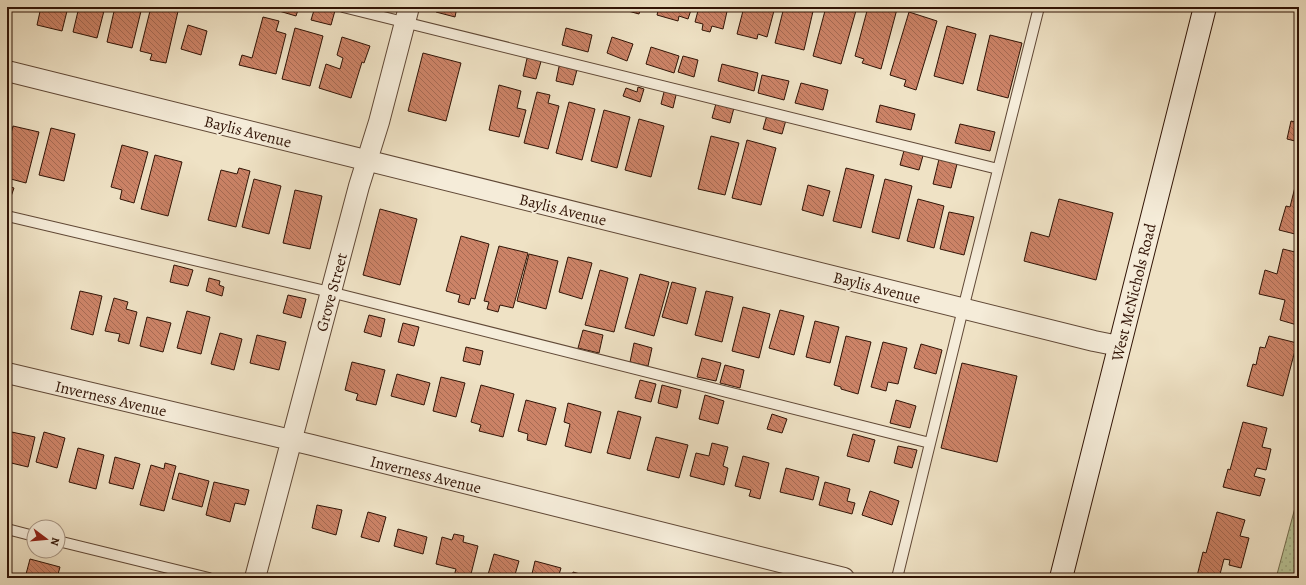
<svg xmlns="http://www.w3.org/2000/svg" width="1306" height="585" font-family="Alegreya,serif">
<defs>
<pattern id="grass-dots" width="8" height="8" patternUnits="userSpaceOnUse"><rect width="8" height="8" fill="#b8c396"/><path d="M2 2h.1M6 6h.1" fill="none" stroke="#9fa780" stroke-width="1.8" stroke-linecap="round"/></pattern>
<pattern id="building-back-hatch" width="6" height="6" patternUnits="userSpaceOnUse"><rect width="6" height="6" fill="#cc8367"/><path d="M-1 5l2 2M0 0l6 6M5-1l2 2" fill="none" stroke="#a66a53"/></pattern>
</defs>
<rect width="100%" height="100%" fill="#efe2c5"/>
<filter id="stains"><feTurbulence type="fractalNoise" baseFrequency=".005" numOctaves="4"/><feColorMatrix values="0 0 0 0 .2 0 0 0 0 .09 0 0 0 0 .02 0 0 0 .5 -.17"/></filter>
<radialGradient id="worn" r=".72"><stop offset=".6" stop-color="#630" stop-opacity="0"/><stop offset="1" stop-color="#630" stop-opacity=".3"/></radialGradient>
<path fill="url(#grass-dots)" stroke="#746c4e" d="M1299,493V578H1276Z"/>
<path fill="url(#building-back-hatch)" stroke="#311406" d="M41,7H68L62,31L37,25Z
M79,7H105L97,38L73,32Z
M115,7H142L132,48L107,42Z
M151,7H179L166,63L150,60L152,54L140,51Z
M280,7H299L296,16L279,11Z
M315,7H336L331,25L311,20Z
M437,7H457L455,17L436,12Z
M629,7H651L650,10L641,7L639,14L628,11Z
M659,7H692L688,19L679,16L678,21L657,15Z
M699,7H728L723,29L712,26L710,32L702,30L703,24L695,22Z
M744,7H775L767,37L758,34L757,39L737,34Z
M784,7H814L804,50L775,43Z
M826,7H857L841,64L813,56Z
M868,7H888L897,9L881,69L862,63L864,59L855,56Z
M909,12L937,21L916,90L904,86L906,80L890,75Z
M263,17L279,21L276,31L286,34L276,74L239,65L242,55L252,58Z
M188,25L207,31L201,55L181,49Z
M947,26L976,34L963,84L934,76Z
M295,28L323,36L310,86L282,79Z
M566,28L592,35L588,52L562,45Z
M990,35L1022,43L1008,98L977,90Z
M342,37L370,46L364,63L362,62L351,98L319,88L326,64L340,69L343,58L337,55Z
M612,37L633,44L627,61L607,53Z
M651,47L679,56L674,73L646,64Z
M423,53L461,63L446,121L408,111Z
M528,54L542,58L536,79L523,76Z
M683,56L698,60L694,77L678,72Z
M560,62L578,66L573,85L556,81Z
M722,64L758,73L754,91L718,81Z
M762,75L789,81L784,100L758,93Z
M801,83L828,90L823,110L795,103Z
M499,85L521,91L517,108L526,110L519,137L489,130Z
M638,87L644,89L640,102L623,96L626,88L637,92Z
M665,88L677,91L673,108L661,104Z
M537,92L550,95L548,103L559,106L548,149L524,143Z
M717,100L735,104L730,123L712,118Z
M569,102L595,109L582,160L556,153Z
M880,105L915,114L911,130L876,122Z
M604,110L630,117L617,168L591,161Z
M767,115L786,120L782,134L763,129Z
M639,119L664,126L651,177L625,170Z
M1291,121L1299,123V142L1287,139Z
M960,124L995,132L990,151L955,143Z
M13,126L39,132L26,183L7,178V150Z
M51,128L75,134L64,181L39,175Z
M711,136L739,143L725,195L698,189Z
M747,140L776,148L761,205L732,198Z
M122,145L148,152L134,203L120,199L122,190L111,187Z
M905,147L924,152L919,170L900,165Z
M155,155L182,162L168,216L141,209Z
M940,155L958,160L951,188L933,184Z
M239,168L250,171L236,227L208,220L221,170L237,174Z
M846,168L874,175L861,228L833,221Z
M1299,171V235L1279,230L1286,206L1290,207Z
M254,179L281,186L269,234L242,227Z
M885,179L912,186L899,239L872,232Z
M808,185L830,191L823,216L802,210Z
M7,186L14,188L8,205L7,204Z
M295,190L322,196L310,249L283,243Z
M918,199L944,206L934,248L907,241Z
M1059,199L1113,213L1096,280L1024,261L1031,232L1049,237Z
M380,209L417,219L400,285L363,275Z
M949,212L974,217L964,255L940,249Z
M461,236L489,244L475,299L471,298L469,305L458,302L460,295L446,291Z
M499,246L528,253L513,308L500,305L498,312L487,309L489,302L484,301Z
M1283,249L1299,253V319L1297,325L1280,320L1285,300L1259,294L1265,270L1277,274Z
M529,254L558,261L546,309L517,301Z
M568,257L592,263L582,299L559,292Z
M174,265L193,270L188,286L170,282Z
M600,270L628,278L614,332L585,325Z
M640,274L669,282L654,336L625,328Z
M209,278L220,281L219,285L224,287L222,296L206,291Z
M672,282L696,288L687,324L662,317Z
M80,291L102,296L93,335L71,329Z
M706,291L733,297L722,342L695,335Z
M288,295L306,299L301,318L283,313Z
M114,298L128,302L126,309L137,312L129,344L118,341L120,334L105,331Z
M743,307L770,314L759,358L732,351Z
M780,310L804,316L794,355L769,348Z
M187,311L210,317L201,354L177,348Z
M369,315L385,319L381,337L364,332Z
M147,317L171,323L163,352L140,346Z
M815,321L839,327L830,363L806,357Z
M403,323L419,327L414,346L398,342Z
M583,330L603,335L599,353L578,348Z
M220,333L242,339L234,370L211,364Z
M257,335L286,342L279,370L250,363Z
M846,336L871,342L858,394L841,389V387L834,385Z
M1269,336L1297,343L1283,396L1247,386L1253,364L1256,365L1260,347L1265,348Z
M883,342L907,348L898,384L888,382L886,391L871,387Z
M634,343L652,348L648,366L630,362Z
M921,344L942,350L936,374L914,368Z
M466,347L483,351L480,365L463,361Z
M702,358L721,363L716,381L697,377Z
M352,362L385,370L376,405L356,400L358,394L345,390Z
M962,363L1017,376L997,462L941,448Z
M725,365L744,370L740,388L720,383Z
M397,374L430,383L424,405L391,396Z
M441,377L465,383L456,417L433,411Z
M640,380L656,384L651,402L635,398Z
M481,385L514,394L503,437L479,431L481,425L471,422Z
M662,385L681,390L677,408L658,403Z
M705,395L724,401L718,424L699,419Z
M526,400L556,408L546,445L527,440L528,434L518,431Z
M896,400L916,406L910,428L890,423Z
M568,403L601,412L591,453L565,446L570,424L564,422Z
M618,411L641,417L630,459L607,453Z
M772,414L787,419L782,433L767,429Z
M1243,422L1267,428L1262,447L1271,449L1266,470L1257,468L1254,476L1265,479L1260,496L1223,487L1228,469L1230,470Z
M7,431L35,437L28,467L7,462Z
M44,432L65,438L57,468L36,462Z
M853,434L875,440L869,462L847,456Z
M656,437L688,445L679,478L647,470Z
M712,443L728,447L723,466L728,468L724,485L690,476L696,453L709,456Z
M898,446L917,450L912,468L894,463Z
M78,448L104,455L96,489L69,482Z
M743,456L769,463L760,499L749,496L751,490L735,486Z
M115,457L140,464L133,489L109,483Z
M165,463L176,466L164,511L140,505L151,465L164,469Z
M786,468L819,477L813,500L780,492Z
M179,473L209,481L202,507L172,499Z
M214,482L249,490L245,505L235,503L230,522L206,515Z
M825,482L850,489L847,501L855,503L852,514L819,505Z
M870,491L899,501L892,525L862,515Z
M317,505L342,510L336,535L312,528Z
M368,512L386,517L379,542L361,537Z
M1217,512L1245,520L1240,536L1249,538L1241,568L1229,565L1230,560L1224,559L1219,578H1206L1197,576L1203,552L1206,553Z
M398,529L427,537L423,554L394,546Z
M454,534L464,536L463,542L478,546L470,578H463L454,576L456,569L436,564L442,537L452,540Z
M494,554L519,561L514,578H487Z
M30,559L60,567L57,578H25Z
M535,561L561,568L558,578H531Z
M573,572L594,578H572Z"/>
<g fill="none" stroke-linecap="round" stroke-linejoin="round">
<g stroke="#604836" stroke-width="12">
<path id="lane" d="M343,7L998,169
M7,216L330,292L930,443
M7,529L34,536
M58,541L209,578
M897,578L963,309L1039,7"/>
</g>
<g stroke="#604836" stroke-width="22">
<path id="street" d="M7,71L1094,341L1119,346
M7,373L312,445L844,578
M255,578L359,186L379,122L409,7"/>
</g>
<g stroke="#311406" stroke-width="24">
<path id="secondary" d="M1061,578L1205,7"/>
</g>
<use href="#lane" stroke="#f5ecd9" stroke-width="10"/>
<use href="#street" stroke="#f5ecd9" stroke-width="20"/>
<use href="#secondary" stroke="#f5ecd9" stroke-width="22"/>
</g>
<g text-anchor="middle" stroke-width="4" stroke-linejoin="round" paint-order="stroke">
<g font-size="16" fill="#311406" stroke="#f5ecd9">
<text transform="translate(248 131) rotate(14)" y="6">Baylis Avenue</text>
<text transform="translate(563 209) rotate(14)" y="6">Baylis Avenue</text>
<text transform="translate(877 287) rotate(14)" y="6">Baylis Avenue</text>
<text transform="translate(331 292) rotate(-75)" y="6">Grove Street</text>
<text transform="translate(1133 292) rotate(-76)" y="6">West McNichols Road</text>
<text transform="translate(111 398) rotate(13)" y="6">Inverness Avenue</text>
<text transform="translate(426 474) rotate(14)" y="6">Inverness Avenue</text>
</g>
</g>
<rect width="1306" height="585" fill="none" stroke="#efe2c5" stroke-width="24"/>
<rect x="8" y="8" width="1290" height="569" fill="none" stroke="#311406" stroke-width="2"/>
<rect x="12" y="12" width="1282" height="561" fill="none" stroke="#311406"/>
<g transform="translate(46 539) rotate(106)"><circle r="19" fill="#f5ecd9" stroke="#a79685"/>
<path d="M0-3L7 15L0 10L-7 15Z" fill="#8f2418"/>
<text y="-6" font-size="11" font-weight="bold" text-anchor="middle" fill="#311406">N</text>
</g>
<rect width="100%" height="100%" filter="url(#stains)"/>
<rect width="100%" height="100%" fill="url(#worn)"/>
</svg>
